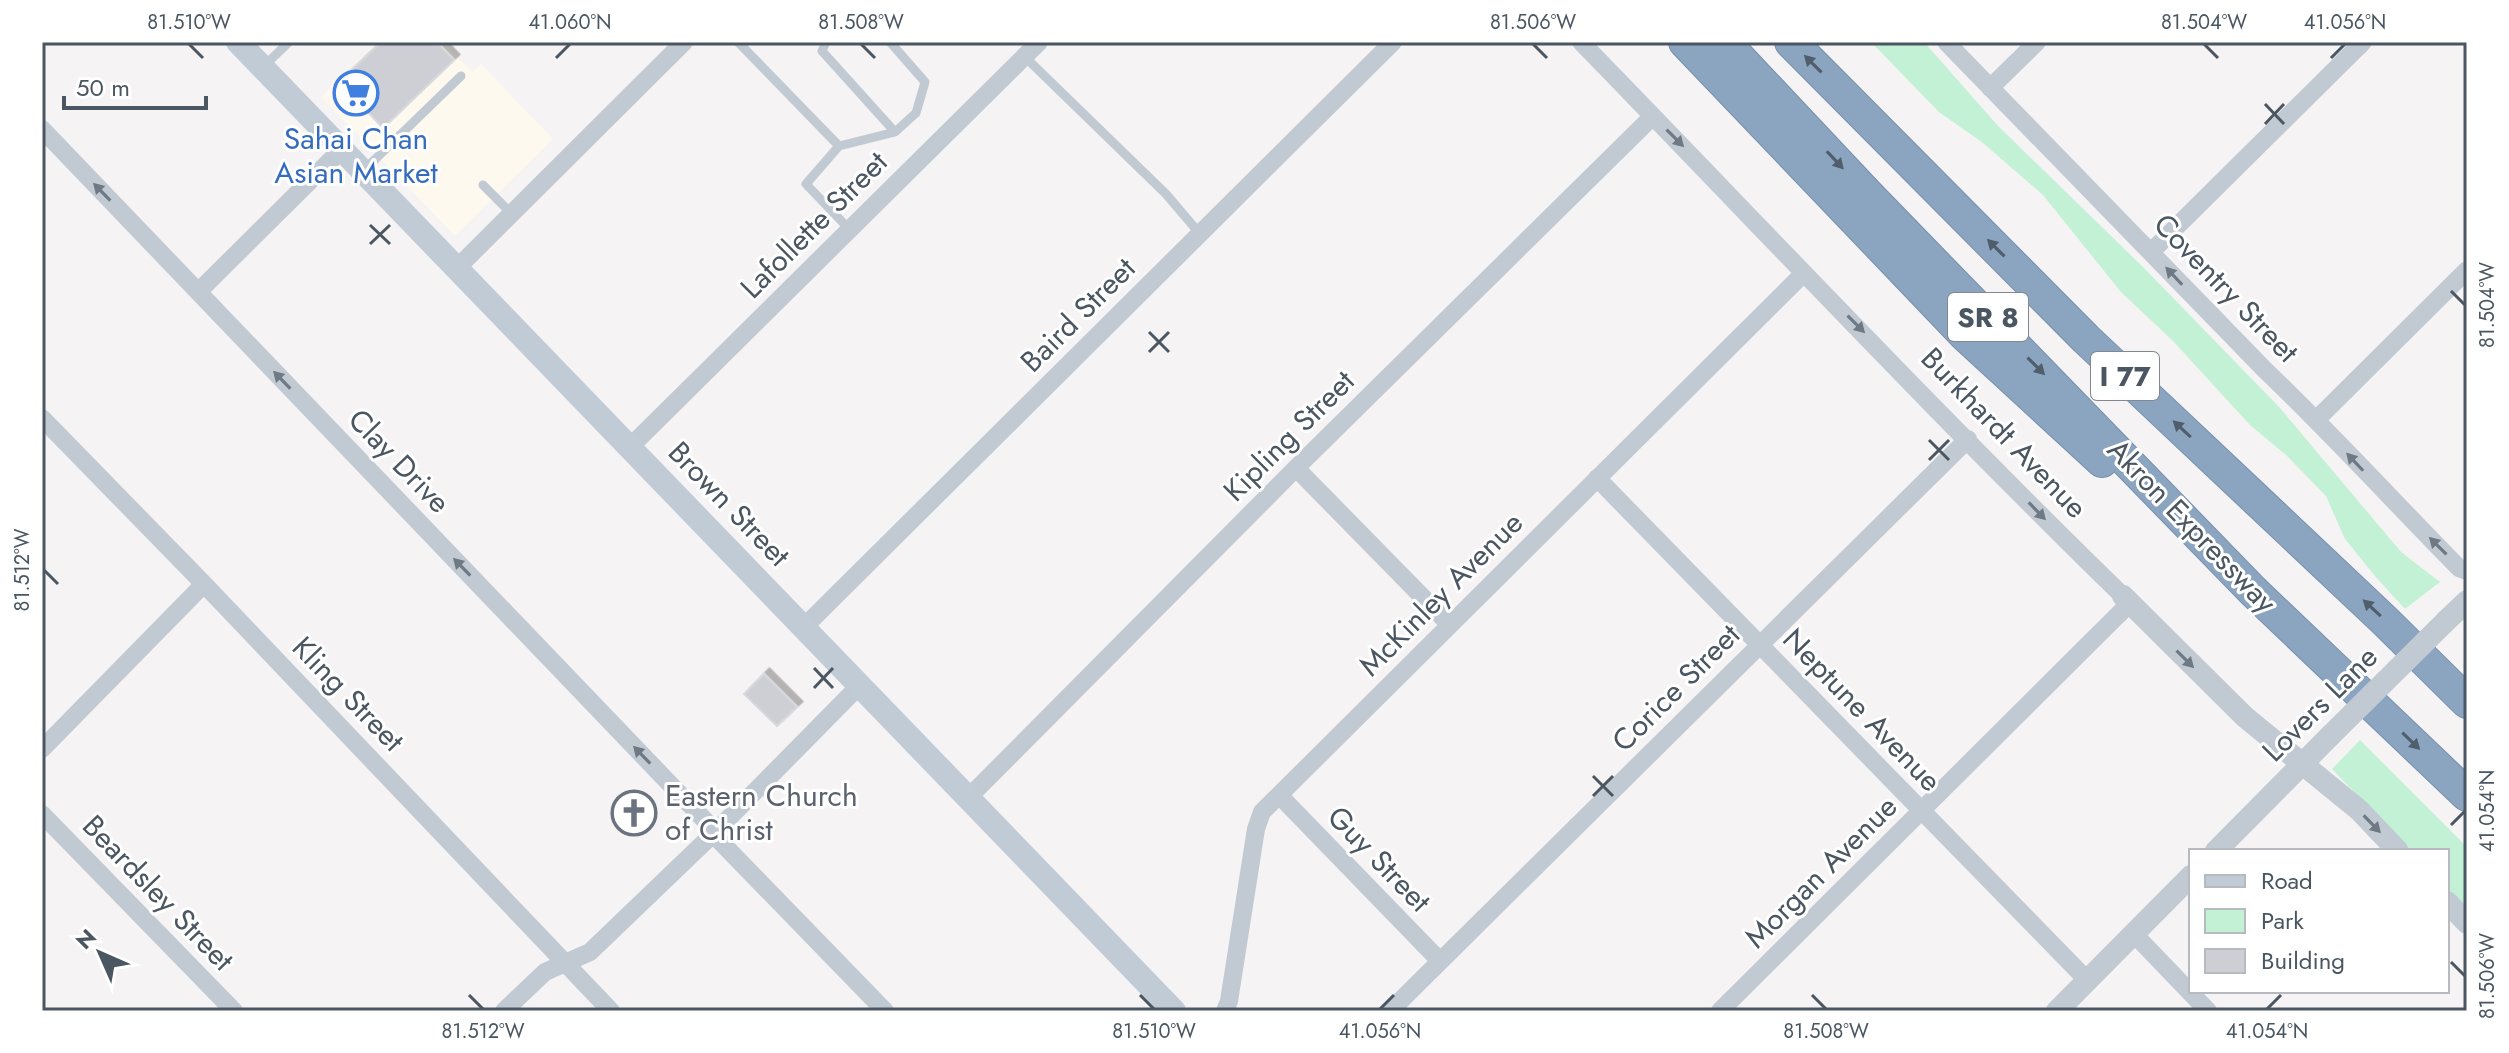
<svg xmlns="http://www.w3.org/2000/svg" width="2509" height="1053" font-family="Jost,sans-serif">
<defs>
<filter id="shadow"><feDropShadow dx="5.5" dy="-5.5" stdDeviation="0" flood-color="#0004"/></filter>
</defs>
<rect width="100%" height="100%" fill="#f5f3f3"/>
<path fill="#fdf9ef" d="M377,42H443L472,72L481,64L553,139L455,236L321,97Z"/>
<path fill="#c3f1d5" d="M1871,42H1924L1999,127L2144,268L2280,408L2401,552L2440,582L2405,609L2375,576L2345,539L2326,496L2286,455L2250,425L2173,341L2121,292L2043,195L1983,143L1939,112Z
M2360,740L2467,847V908L2447,888V851H2412L2332,769Z"/>
<path fill="#cdcfd5" stroke="#d7d9de" stroke-width="2" filter="url(#shadow)" d="M381,42H437L454,60L383,128L339,82Z
M764,674L797,707L777,726L744,694Z"/>
<g fill="none" stroke-linecap="round" stroke-linejoin="round">
<g stroke="#7690ad" stroke-width="34">
<path id="motorway" d="M1685,42L1965,335L2102,461
M1724,42L1867,194L2253,591L2467,795
M1791,42L2086,339L2384,620L2467,702"/>
</g>
<path stroke="#c1cad2" stroke-width="9" d="M738,42L839,146L806,184L850,230
M826,42L822,51L895,132
M1024,56L1166,194L1200,234
M263,67L289,42
M839,146L895,132L916,113L925,82L890,42
M363,171L461,76
M483,185L512,214"/>
<path stroke="#c1cad2" stroke-width="18" d="M1581,42C1761,227 1938,416 2123,596
M1946,42L2265,370C2332,434 2394,502 2459,568L2467,571
M1990,88L2037,42
M42,129L716,832
M2152,251L2363,42
M456,269L684,42
M198,292L342,149
M42,418L204,584L611,1011
M2317,419L2467,270
M629,448L1039,42
M1296,468L1449,624
M1597,478L2087,980
M803,628L1393,42
M42,749L204,584
M1279,795L1440,961
M968,798L1296,468L1653,116
M42,814L234,1011
M713,834L885,1011
M2135,935L2208,1011
M504,1011L545,972L590,952L713,834L859,686
M1225,1011L1229,1001L1256,829L1262,812L1804,273
M1390,1011L1968,439
M1720,1011L2130,603"/>
<path stroke="#c1cad2" stroke-width="22" d="M2123,596L2245,717L2359,810L2398,851
M2446,621L2467,601
M2216,851L2330,736
M2447,902L2467,923
M2057,1011L2191,876"/>
<path stroke="#c1cbd6" stroke-width="24" d="M238,42L1174,1011"/>
<use href="#motorway" stroke="#8ba5c1" stroke-width="32"/>
<path stroke="#c1cad2" stroke-width="22" d="M2330,736L2446,621"/>
</g>
<defs><path id="oneway-solid" d="M-6-.8H1V-3.2L6.5 0L1 3.2V.8H-6Z" transform="scale(2)"/></defs>
<g fill="#505e6b">
<use href="#oneway-solid" transform="translate(1813 64) rotate(-135)"/>
<use href="#oneway-solid" transform="translate(1835 160) rotate(47)"/>
<use href="#oneway-solid" transform="translate(1996 248) rotate(-135)"/>
<use href="#oneway-solid" transform="translate(2036 366) rotate(45)"/>
<use href="#oneway-solid" transform="translate(2182 429) rotate(-137)"/>
<use href="#oneway-solid" transform="translate(2372 608) rotate(-137)"/>
<use href="#oneway-solid" transform="translate(2411 741) rotate(44)"/>
</g>
<g fill="#6e7983">
<use href="#oneway-solid" transform="translate(1675 138) rotate(45)"/>
<use href="#oneway-solid" transform="translate(102 192) rotate(-134)"/>
<use href="#oneway-solid" transform="translate(2174 276) rotate(-133)"/>
<use href="#oneway-solid" transform="translate(1856 324) rotate(45)"/>
<use href="#oneway-solid" transform="translate(282 380) rotate(-134)"/>
<use href="#oneway-solid" transform="translate(2355 462) rotate(-133)"/>
<use href="#oneway-solid" transform="translate(2037 511) rotate(46)"/>
<use href="#oneway-solid" transform="translate(2438 546) rotate(-135)"/>
<use href="#oneway-solid" transform="translate(462 567) rotate(-134)"/>
<use href="#oneway-solid" transform="translate(2185 659) rotate(45)"/>
<use href="#oneway-solid" transform="translate(642 755) rotate(-134)"/>
<use href="#oneway-solid" transform="translate(2372 824) rotate(46)"/>
</g>
<path fill="none" stroke="#4a5661" stroke-width="3" d="M189,44L203,58M861,44L875,58M1533,44L1547,58M2204,44L2218,58M556,58L570,44M2331,58L2345,44M2265,104L2284,124M2265,124L2284,104M370,225L390,244M370,244L390,225M2451,291L2465,305M1149,332L1169,352M1149,352L1169,332M1929,440L1949,460M1929,460L1949,440M44,570L58,584M814,668L833,688M814,688L833,668M1593,776L1613,796M1593,796L1613,776M2451,825L2465,811M2451,962L2465,976M469,995L483,1009M1140,995L1154,1009M1812,995L1826,1009M1380,1009L1394,995M2267,1009L2281,995"/>
<defs>
<g id="supermarket-ring" transform="scale(2.3)"><circle r="9.5" fill="#fff" stroke="#3f7fe0" stroke-width="1.5"/><path d="M-6-5.5h2.5l.6 2H6L4.5 2H-2.5L-4.4-4H-6ZM-1.5 3.2a1.3 1.3 0 1 0 .1 0ZM3 3.2a1.3 1.3 0 1 0 .1 0Z" fill="#3f7fe0"/></g>
<g id="church-ring" transform="scale(2.3)"><circle r="9.5" fill="#fff" stroke="#6b7280" stroke-width="1.5"/><path d="M-1.2-6h2.4v3.5h3.3v2.4h-3.3V6h-2.4V-.1h-3.3v-2.4h3.3Z" fill="#6b7280"/></g>
</defs>
<g fill-rule="evenodd">
<use href="#supermarket-ring" x="356" y="93"/>
<use href="#church-ring" x="634" y="813"/>
</g>
<g text-anchor="middle" stroke-width="6" stroke-linejoin="round" paint-order="stroke">
<g fill="#fff" stroke="#808990" stroke-width="2">
<rect x="1948" y="293" width="80" height="48" rx="6"/>
<rect x="2091" y="352" width="68" height="48" rx="6"/>
</g>
<g font-size="28" font-weight="bold" fill="#4a5661">
<text x="1988" y="327">SR 8</text>
<text x="2125" y="386">I 77</text>
</g>
<g font-size="30" fill="#366cbe" stroke="#fff">
<text x="356" y="149">Sahai Chan<tspan x="356" dy="34">Asian Market</tspan></text>
</g>
<g font-size="30" fill="#4a5661" stroke="#fff">
<text transform="translate(814 225) rotate(-45)" y="10">Lafollette Street</text>
<text transform="translate(2226 288) rotate(46)" y="10">Coventry Street</text>
<text transform="translate(1078 315) rotate(-45)" y="10">Baird Street</text>
<text transform="translate(2004 433) rotate(46)" y="10">Burkhardt Avenue</text>
<text transform="translate(1289 436) rotate(-45)" y="10">Kipling Street</text>
<text transform="translate(399 461) rotate(46)" y="10">Clay Drive</text>
<text transform="translate(729 504) rotate(46)" y="10">Brown Street</text>
<text transform="translate(2192 526) rotate(46)" y="10">Akron Expressway</text>
<text transform="translate(1441 594) rotate(-45)" y="10">McKinley Avenue</text>
<text transform="translate(1676 688) rotate(-45)" y="10">Corice Street</text>
<text transform="translate(348 694) rotate(46)" y="10">Kling Street</text>
<text transform="translate(2320 704) rotate(-45)" y="10">Lovers Lane</text>
<text transform="translate(1862 710) rotate(46)" y="10">Neptune Avenue</text>
<text transform="translate(1379 859) rotate(46)" y="10">Guy Street</text>
<text transform="translate(1821 872) rotate(-45)" y="10">Morgan Avenue</text>
<text transform="translate(158 893) rotate(46)" y="10">Beardsley Street</text>
</g>
<g font-size="30" fill="#5b616d" stroke="#fff" text-anchor="start">
<text x="665" y="806">Eastern Church<tspan x="665" dy="34">of Christ</tspan></text>
</g>
</g>
<rect width="2509" height="1053" fill="none" stroke="#ffffff" stroke-width="88"/>
<rect x="2189" y="849" width="260" height="144" fill="#ffffff" stroke="#b7bbc0" stroke-width="2"/>
<rect x="2205" y="875" width="40" height="12" fill="#c1cbd6" stroke="#b7bbc0" stroke-width="2"/>
<text x="2261" y="889" font-size="24" fill="#4a5661">Road</text>
<rect x="2205" y="909" width="40" height="24" fill="#c3f1d5" stroke="#b7bbc0" stroke-width="2"/>
<text x="2261" y="929" font-size="24" fill="#4a5661">Park</text>
<rect x="2205" y="949" width="40" height="24" fill="#cdcfd5" stroke="#b7bbc0" stroke-width="2"/>
<text x="2261" y="969" font-size="24" fill="#4a5661">Building</text>
<g transform="translate(100 953) rotate(315)" stroke="#ffffff" stroke-width="6" paint-order="stroke">
<path d="M0-6L14 30L0 20L-14 30Z" fill="#4a5661"/>
<text y="-12" font-size="22" font-weight="bold" text-anchor="middle" fill="#4a5661">N</text>
</g>
<path d="M64 96v12h142v-12" fill="none" stroke="#4a5661" stroke-width="4"/>
<text x="76" y="96" font-size="24" fill="#4a5661" stroke="#ffffff" stroke-width="6" paint-order="stroke">50 m</text>
<rect x="44" y="44" width="2421" height="965" fill="none" stroke="#4a5661" stroke-width="3"/>
<g font-size="20" text-anchor="middle" fill="#4a5661">
<text x="189" y="29">81.510°W</text>
<text x="570" y="29">41.060°N</text>
<text x="861" y="29">81.508°W</text>
<text x="1533" y="29">81.506°W</text>
<text x="2204" y="29">81.504°W</text>
<text x="2345" y="29">41.056°N</text>
<text transform="translate(2487 305) rotate(-90)" y="7">81.504°W</text>
<text transform="translate(22 570) rotate(-90)" y="7">81.512°W</text>
<text transform="translate(2487 811) rotate(-90)" y="7">41.054°N</text>
<text transform="translate(2487 976) rotate(-90)" y="7">81.506°W</text>
<text x="483" y="1038">81.512°W</text>
<text x="1154" y="1038">81.510°W</text>
<text x="1380" y="1038">41.056°N</text>
<text x="1826" y="1038">81.508°W</text>
<text x="2267" y="1038">41.054°N</text>
</g>
</svg>
